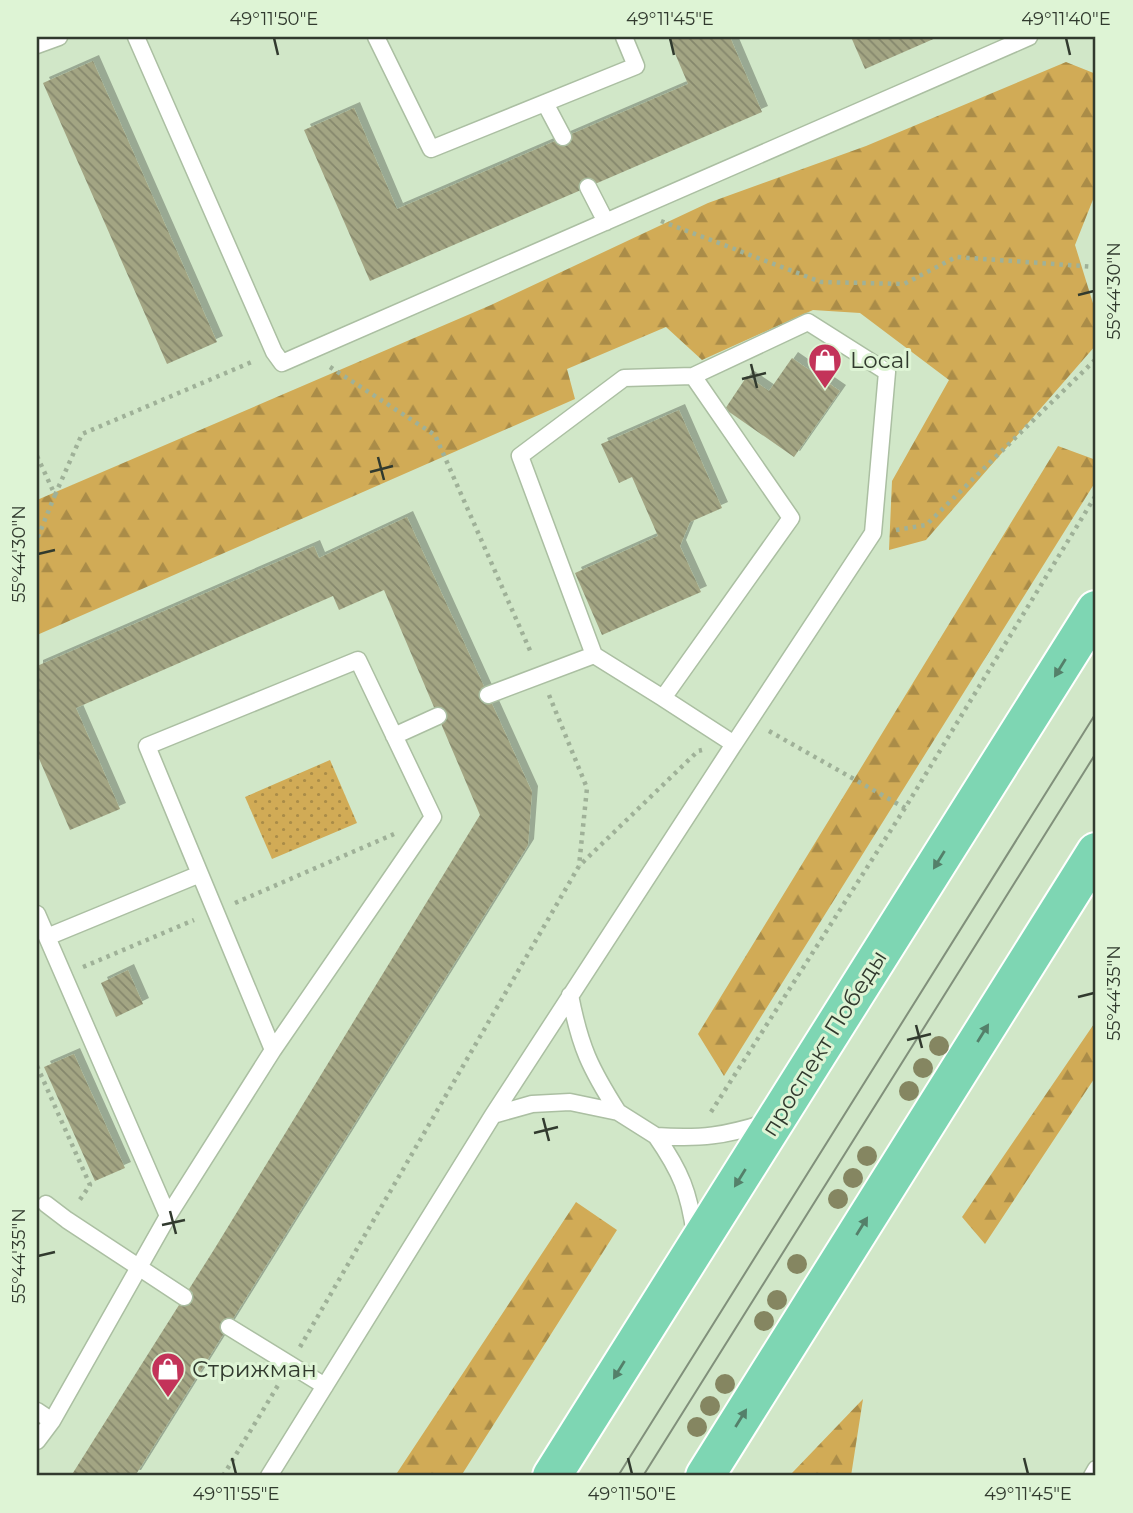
<svg xmlns="http://www.w3.org/2000/svg" width="1133" height="1513" font-family="Montserrat,sans-serif">
<defs>
<pattern id="forest-firs" width="22" height="20" patternUnits="userSpaceOnUse" patternTransform="scale(1.75)"><rect width="22" height="20" fill="#d1ab56"/><path d="M5 1l3.5 6h-7zM16 11l3.5 6h-7z" fill="#aa8c48"/></pattern>
<pattern id="park-dots" width="8" height="8" patternUnits="userSpaceOnUse" patternTransform="scale(1.75)"><rect width="8" height="8" fill="#d1ab56"/><path d="M2 2h.1M6 6h.1" fill="none" stroke="#aa8c48" stroke-width="1.8" stroke-linecap="round"/></pattern>
<pattern id="building-back-hatch" width="6" height="6" patternUnits="userSpaceOnUse" patternTransform="scale(1.75)"><rect width="6" height="6" fill="#a3a583"/><path d="M-1 5l2 2M0 0l6 6M5-1l2 2" fill="none" stroke="#85876c"/></pattern>
<filter id="shadow"><feDropShadow dx="6" dy="-6" stdDeviation="0" flood-color="#0004"/></filter>
</defs>
<rect width="100%" height="100%" fill="#d1e7c8"/>
<path fill="url(#forest-firs)" d="M1066,62L1096,74V192L1075,245L1096,313V345L926,540L889,550L892,481L949,380L860,313L813,310L702,360L666,327L567,369L575,399L37,635V500L491,305L708,203L866,146Z
M1058,446L1096,460V481L724,1076L698,1034Z
M1096,1021V1076L985,1244L962,1217Z
M576,1202L617,1230L461,1476H395Z
M863,1399L851,1476H790L792,1473Z"/>
<path fill="url(#park-dots)" d="M330,760L357,823L272,859L245,797Z"/>
<path fill="url(#building-back-hatch)" filter="url(#shadow)" d="M668,37H730L762,112L370,281L304,130L354,108L397,209L688,84Z
M851,37H938L865,69Z
M93,61L217,342L167,364L43,83Z
M792,358L840,391L794,457L725,409L747,376L769,391Z
M679,410L722,508L690,522L680,546L701,592L602,635L575,573L658,536L632,477L619,483L601,444Z
M407,517L532,792L528,845L135,1476H71L215,1248L480,815L384,590L339,610L333,596L76,708L120,809L70,830L37,754V666L314,546L319,558Z
M128,970L143,1004L116,1017L101,983Z
M74,1054L125,1168L95,1181L44,1067Z"/>
<g fill="none" stroke-linecap="round" stroke-linejoin="round">
<g stroke="#abbfa2" stroke-width="19">
<path id="service" d="M136,37L274,352L282,363L1029,37
M376,37L431,149L636,66L624,37
M37,45L59,37
M545,103L563,137
M588,187L606,222
M693,376L791,518L663,698L594,655L520,456L624,378Z
M693,376L808,322L887,372L873,533L734,744
M488,695L594,655
M394,736L438,716
M37,914L168,1216
M47,937L200,874L273,1050
M618,1112L656,1136
M493,1115L532,1104L570,1102L618,1112C590,1068 580,1047 570,995
M46,1204L67,1220L184,1297
M695,1235C689,1192 681,1172 656,1136C702,1139 724,1136 768,1122
M229,1327L325,1386
M37,1411L52,1421
M37,1441L52,1421L168,1216L273,1050L433,817L358,660L147,746L200,874
M269,1476L493,1115L734,744L663,698
M1092,1476L1096,1469"/>
</g>
<g stroke="#fff" stroke-width="42">
<path id="primary" d="M552,1476L1096,610
M705,1476L1096,852"/>
</g>
<path stroke="#9fb198" stroke-width="4.5" stroke-dasharray="3.5 5" stroke-linecap="butt" d="M661,221L821,282L904,284L956,257L1096,267
M330,367L435,435L532,655
M37,456L55,495L37,539
M55,495L82,434L254,361
M896,530L926,525L1096,359
M549,695L587,788L579,866
M769,731L905,808
M235,903L394,834
M83,967L194,920
M37,1066L90,1185L79,1201
M711,1112L905,808L1096,495
M300,1347L579,866L698,751L702,750
M223,1476L280,1382"/>
<use href="#service" stroke="#fff" stroke-width="16"/>
<use href="#primary" stroke="#7ed6b3" stroke-width="38"/>
<path stroke="#81907b" stroke-width="2" d="M618,1476L1096,713
M643,1476L1096,753"/>
</g>
<g fill="#858661">
<circle cx="939" cy="1046" r="10"/>
<circle cx="923" cy="1068" r="10"/>
<circle cx="909" cy="1091" r="10"/>
<circle cx="867" cy="1156" r="10"/>
<circle cx="853" cy="1178" r="10"/>
<circle cx="838" cy="1199" r="10"/>
<circle cx="797" cy="1264" r="10"/>
<circle cx="777" cy="1300" r="10"/>
<circle cx="764" cy="1321" r="10"/>
<circle cx="725" cy="1384" r="10"/>
<circle cx="710" cy="1406" r="10"/>
<circle cx="697" cy="1427" r="10"/>
</g>
<defs><path id="oneway-solid" d="M-6-.8H1V-3.2L6.5 0L1 3.2V.8H-6Z" transform="scale(1.75)"/></defs>
<g fill="#54806a">
<use href="#oneway-solid" transform="translate(1060 668) rotate(122)"/>
<use href="#oneway-solid" transform="translate(939 860) rotate(122)"/>
<use href="#oneway-solid" transform="translate(983 1033) rotate(-58)"/>
<use href="#oneway-solid" transform="translate(740 1178) rotate(122)"/>
<use href="#oneway-solid" transform="translate(862 1226) rotate(-58)"/>
<use href="#oneway-solid" transform="translate(619 1370) rotate(122)"/>
<use href="#oneway-solid" transform="translate(741 1418) rotate(-58)"/>
</g>
<path fill="none" stroke="#313a2e" stroke-width="2.5" d="M274,38L278,55M670,38L674,55M1066,38L1070,55M1078,295L1094,291M751,364L757,388M742,379L766,373M378,457L384,480M370,472L393,466M38,554L55,550M1078,997L1094,993M916,1025L922,1048M907,1040L931,1034M543,1118L549,1141M534,1133L558,1127M170,1211L176,1234M162,1225L185,1220M38,1256L55,1252M232,1458L236,1474M628,1458L632,1474M1024,1458L1028,1474"/>
<defs>
<g id="shop-pin" transform="scale(1.75)"><path d="M0 17L-7.5 6A9.5 9.5 0 1 1 7.5 6Z" fill="#c33359" stroke="#def4d5"/><path d="M-5-2.5h2.3a2.7 3.5 0 0 1 5.4 0H5L5.5 6h-11ZM-1.5-2.5h3a1.5 2.3 0 0 0-3 0Z" fill="#fff"/></g>
</defs>
<g fill-rule="evenodd">
<use href="#shop-pin" x="825" y="360"/>
<use href="#shop-pin" x="168" y="1369"/>
</g>
<g text-anchor="middle" stroke-width="6" stroke-linejoin="round" paint-order="stroke">
<g font-size="23" fill="#313a2e" stroke="#def4d5" text-anchor="start">
<text x="850" y="368">Local</text>
<text x="192" y="1377">Стрижман</text>
</g>
<g font-size="23" fill="#313a2e" stroke="#def4d5">
<text transform="translate(824 1043) rotate(-58)" y="8">проспект Победы</text>
</g>
</g>
<rect width="1133" height="1513" fill="none" stroke="#def4d5" stroke-width="77"/>
<rect x="38" y="38" width="1056" height="1436" fill="none" stroke="#313a2e" stroke-width="2.5"/>
<g font-size="18" text-anchor="middle" fill="#313a2e">
<text x="274" y="25">49°11'50"E</text>
<text x="670" y="25">49°11'45"E</text>
<text x="1066" y="25">49°11'40"E</text>
<text transform="translate(1114 291) rotate(-90)" y="6">55°44'30"N</text>
<text transform="translate(19 554) rotate(-90)" y="6">55°44'30"N</text>
<text transform="translate(1114 993) rotate(-90)" y="6">55°44'35"N</text>
<text transform="translate(19 1256) rotate(-90)" y="6">55°44'35"N</text>
<text x="236" y="1500">49°11'55"E</text>
<text x="632" y="1500">49°11'50"E</text>
<text x="1028" y="1500">49°11'45"E</text>
</g>
</svg>
